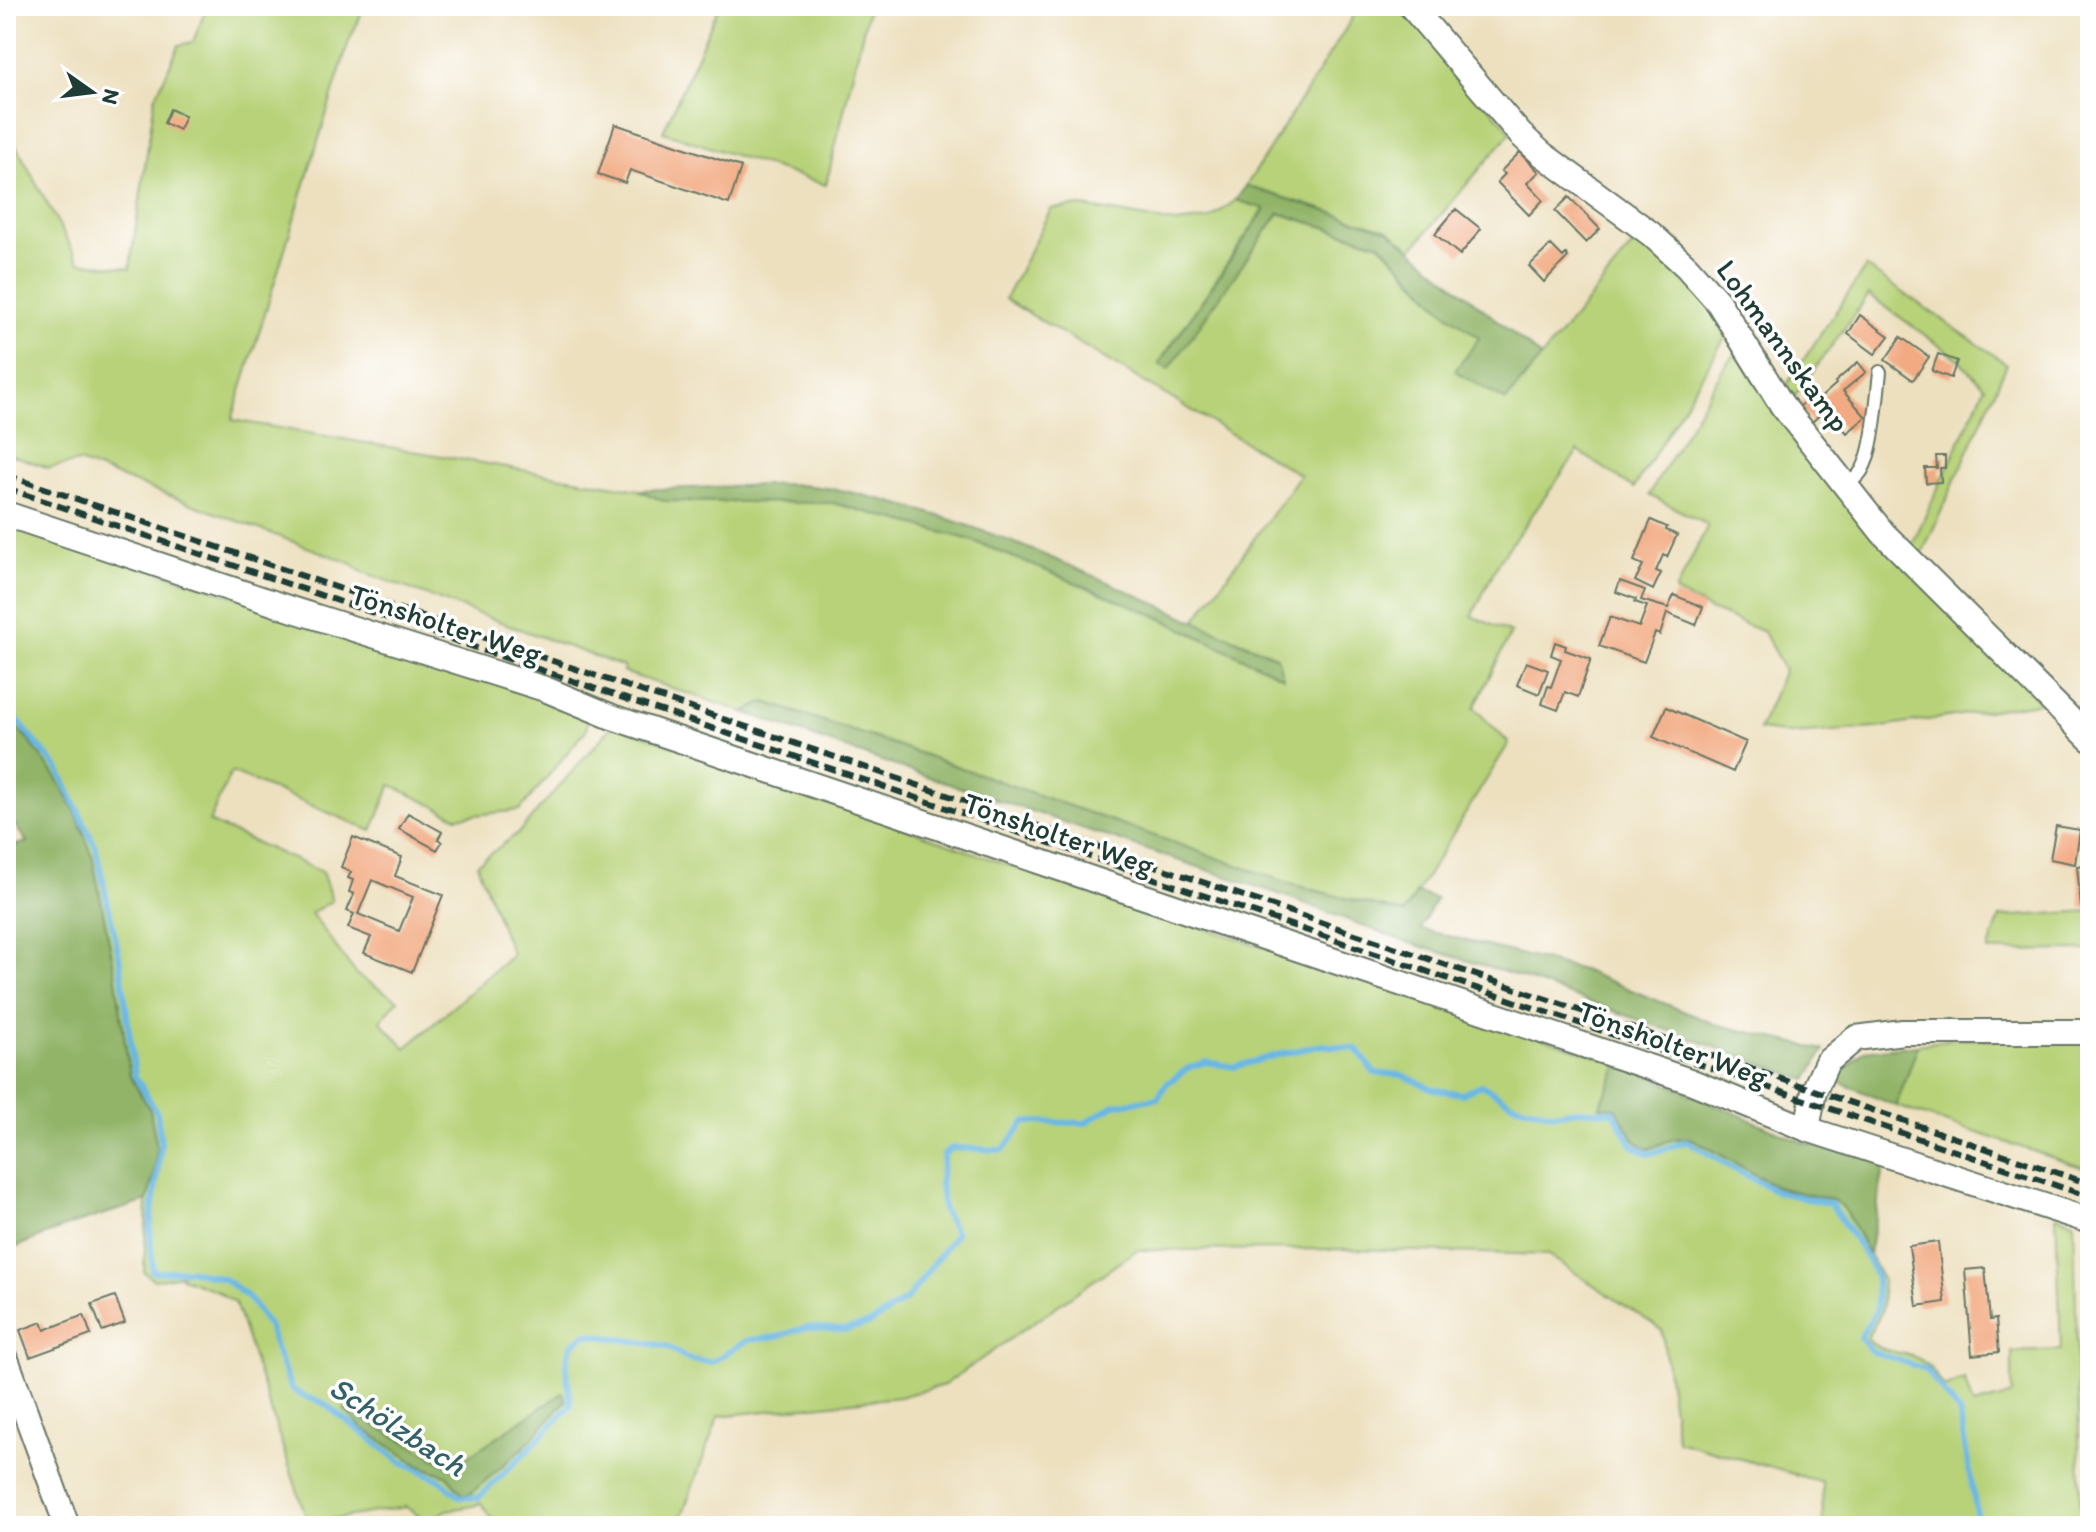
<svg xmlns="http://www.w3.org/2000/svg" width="2096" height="1532" font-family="Itim,sans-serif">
<rect width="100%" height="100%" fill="#fff"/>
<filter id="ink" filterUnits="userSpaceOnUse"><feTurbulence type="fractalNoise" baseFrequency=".0125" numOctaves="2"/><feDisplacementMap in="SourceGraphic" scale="16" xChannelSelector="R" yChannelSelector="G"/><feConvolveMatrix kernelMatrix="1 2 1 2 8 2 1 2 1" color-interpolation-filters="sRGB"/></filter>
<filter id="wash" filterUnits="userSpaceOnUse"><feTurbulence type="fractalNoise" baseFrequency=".006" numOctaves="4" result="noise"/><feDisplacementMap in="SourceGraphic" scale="32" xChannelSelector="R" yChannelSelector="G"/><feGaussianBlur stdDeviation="1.8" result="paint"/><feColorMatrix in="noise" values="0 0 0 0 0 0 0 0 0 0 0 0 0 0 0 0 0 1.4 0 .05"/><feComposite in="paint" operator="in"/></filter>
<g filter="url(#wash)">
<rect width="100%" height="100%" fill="#ede0bf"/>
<path fill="#b7d278" stroke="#6b8856" stroke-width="2" fill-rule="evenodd" d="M207,6H365L349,41L232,420L639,490L663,501L833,503L971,540L1150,613L1282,676L1277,656L1194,622L1300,475L1005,299L1051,209L1079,206L1175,223L1210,219L1236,200L1265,208L1159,363L1278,213L1380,244L1444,311L1480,338L1456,371L1506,401L1639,238L1706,298L1726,336L1634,488L1578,451L1499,561L1472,616L1511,633L1474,708L1509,743L1404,913L1294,885L896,745L765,702L744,712L623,672L624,667L360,571L353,564L79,462L49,468L6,453V127L79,262L130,268L155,98L179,45L193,42Z
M719,6H869L826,185L663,132Z
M1360,6H1403L1511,132L1412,249L1388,230L1246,186Z
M1866,267L2007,364L1919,561L1909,551L1985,387L1958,359L1869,295L1788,405L1781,393Z
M1738,353L2044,702L1876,728L1791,734L1759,730L1784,670L1764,632L1708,609L1675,592L1708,525L1649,495L1724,367L1733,356Z
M6,521L589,713L586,730L520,810L457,817L391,785L372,831L231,772L209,822L322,872L332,901L311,913L357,975L398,1000L380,1021L406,1048L512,955L477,864L519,832L614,724L1075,889L1223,934L1619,1063L1600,1106L1616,1108L1635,1141L1649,1149C1664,1143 1676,1135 1693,1139L1779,1188L1833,1200L1843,1207L1883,1281L1882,1311L1867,1338C1876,1353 1904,1351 1919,1359C1929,1364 1938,1379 1945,1388L1964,1379L1973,1405L2012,1395V1352L2061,1350L2056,1215L2074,1221L2081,1526H1823L1822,1482L1677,1441L1662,1330L1548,1255L1349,1249L1137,1250L944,1385L899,1397L719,1416L678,1526H497L481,1503L473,1506L447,1510L427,1522L406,1507L308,1523L235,1303L215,1290L182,1278L181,1275L154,1280L144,1272L147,1201L154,1174L150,1110L130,1076L115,972L92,855L76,813L57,778L27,738L6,718ZM563,1393L463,1494L446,1475L420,1466L361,1427L345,1410L452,1467Z
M2090,911V950L1988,951L2000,917Z
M1952,1039H2090V1170L1896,1106L1918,1045Z"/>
<path fill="#91b468" stroke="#58784e" stroke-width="2" d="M1246,186L1388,230L1541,357L1506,401L1455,371L1479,338L1444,311L1381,244L1279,213L1169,369L1159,364L1265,209L1236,200Z
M790,484C806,486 823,487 839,490C994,520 1133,597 1277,657L1283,677L1150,613L971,540L833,503L663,501L639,490Z
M765,702L896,745L1294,885L1404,913L1417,893L1436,899L1420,929L1582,970L1715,1024L1824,1050L1807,1080L1511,974L1403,941L1288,897L890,764L744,712Z
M6,718L27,738L57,778L76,813L92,855L115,972L130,1076L150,1110L157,1149L154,1174L147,1201L67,1226L11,1249H6V848L27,842L6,813Z
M1918,1045L1896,1106L1834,1080L1864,1051Z
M1619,1063L1804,1143L1885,1161L1869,1254L1843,1207L1833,1200L1779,1188L1693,1139C1676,1135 1664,1143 1648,1149L1635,1141L1616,1108L1600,1107Z
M563,1393L566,1401L523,1448L470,1494H463L446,1475L420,1466L361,1427L343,1408L452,1467Z"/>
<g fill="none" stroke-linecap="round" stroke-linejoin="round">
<path stroke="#69b7e3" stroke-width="6" d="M6,707L59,770L96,848L120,961L135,1076L157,1113L161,1144L150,1229L153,1272L189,1270L224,1279L248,1297L269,1327L276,1351L291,1388L302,1396L322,1402L400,1461L440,1480L460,1497L478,1498L529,1449L571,1405L566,1366L571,1345L586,1334L666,1346L690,1360L712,1362L748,1340L776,1337L807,1327L845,1330L871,1323L907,1299L956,1233L943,1210L940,1184L944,1154L952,1148L1003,1150L1025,1122L1085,1123L1114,1105L1158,1098L1166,1084L1190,1067L1206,1062L1234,1067L1281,1054L1322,1045L1357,1049L1374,1073L1402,1075L1433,1089L1462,1094L1481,1085L1514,1104L1554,1114L1576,1110L1614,1112L1632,1145L1649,1154L1687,1141L1731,1167L1778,1192L1831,1204L1868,1260L1876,1277L1877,1310L1860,1337L1871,1351L1925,1369L1959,1412L1979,1526"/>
</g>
<g id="blocks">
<path fill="#f2aa82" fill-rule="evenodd" d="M170,109L185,116L179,130L164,123Z
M615,124L741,167L729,204L630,170L625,183L598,174Z
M1520,152L1539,172L1527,183L1543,200L1529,215L1497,182L1505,174L1501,171Z
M1569,197L1600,229L1586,243L1555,211Z
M1456,209L1481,229L1460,255L1435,234Z
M1551,245L1563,257L1566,254L1568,257L1544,282L1529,266Z
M1860,315L1889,336L1875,354L1848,334Z
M1901,337L1929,357L1913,380L1885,360Z
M1938,354L1957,361L1951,378L1932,371Z
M1858,362L1866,372L1843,391L1866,417L1847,433L1819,399L1836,384L1835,382Z
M1806,400L1816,411L1819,409L1822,413L1812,422L1799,407Z
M1936,456H1945V468H1940L1941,482L1926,483L1925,468H1937Z
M1651,520L1667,527L1666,530L1677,535L1667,557L1663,555L1656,571L1661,573L1653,590L1635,581L1643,565L1634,561Z
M1620,581L1645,590L1641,600L1668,608L1674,595L1703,607L1696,625L1667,613L1660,635L1655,633L1644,662L1599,646L1610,617L1639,627L1647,606L1635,602L1636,599L1616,592Z
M1555,642L1566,646L1565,650L1591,659L1578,697L1565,692L1558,710L1542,704L1548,686L1551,687L1561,659L1551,655Z
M1526,662L1548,670L1539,694L1517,685Z
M1666,707L1746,742L1733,772L1653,737Z
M408,813L442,832L438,839L442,842L437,850L399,829Z
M2056,826L2080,830L2075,864L2050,859Z
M353,837L402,857L395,876L443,895L412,972L364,953L371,937L348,928L354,914L347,911L354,894L349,892L353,880L348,878L351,872L341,867ZM372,880L413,897L399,931L358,914Z
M2086,860H2090V907L2081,908L2077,866L2087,865Z
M1938,1242L1945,1302L1917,1306L1909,1246Z
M1985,1268L1990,1320L1996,1319L1999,1352L1972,1355L1965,1270Z
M115,1296L125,1323L102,1331L92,1304Z
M84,1315L91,1335L30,1357L20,1330L42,1322L45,1330Z"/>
</g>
</g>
<g filter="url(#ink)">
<use href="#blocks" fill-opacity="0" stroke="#677665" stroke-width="2"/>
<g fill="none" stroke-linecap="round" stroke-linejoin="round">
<g stroke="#677665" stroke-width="16">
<path id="service" d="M1845,485C1851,481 1857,478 1860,473C1874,455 1877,396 1880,372"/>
</g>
<g stroke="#677665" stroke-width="28">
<path id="minor" d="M1411,6L1520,134L1542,154L1651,234L1687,267L1718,302L1782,405L1883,533L2090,739
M6,514L294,610L545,689L612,717L1690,1081L1807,1129L2090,1221
M1807,1129L1814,1091L1827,1062L1856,1038L1903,1032H2090
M6,1359L67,1526"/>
</g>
<use href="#service" stroke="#fff" stroke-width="12"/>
<use href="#minor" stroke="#fff" stroke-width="24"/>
<path stroke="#1f3d34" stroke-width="6" stroke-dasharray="12 6" stroke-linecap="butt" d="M6,475L2090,1184
M6,488L2090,1197"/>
</g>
</g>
<g text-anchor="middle" stroke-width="7" stroke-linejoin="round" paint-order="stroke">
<g font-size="30" fill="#1f3d34" stroke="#fff">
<text transform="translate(1783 346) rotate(54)" y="10">Lohmannskamp</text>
<text transform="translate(446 624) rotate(18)" y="10">Tönsholter Weg</text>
<text transform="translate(1059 834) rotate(19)" y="10">Tönsholter Weg</text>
<text transform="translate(1673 1044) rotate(20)" y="10">Tönsholter Weg</text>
</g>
<g font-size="32" font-style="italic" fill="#356269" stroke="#fff">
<text transform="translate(398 1426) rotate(33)" y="11">Schölzbach</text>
</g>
</g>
<rect width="2096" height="1532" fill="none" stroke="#fff" stroke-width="32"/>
<g transform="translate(92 92) rotate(104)" stroke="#ffffff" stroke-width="6" paint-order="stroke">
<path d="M0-6L14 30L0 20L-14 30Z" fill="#1f3d34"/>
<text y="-12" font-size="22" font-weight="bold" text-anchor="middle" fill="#1f3d34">N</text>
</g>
</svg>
